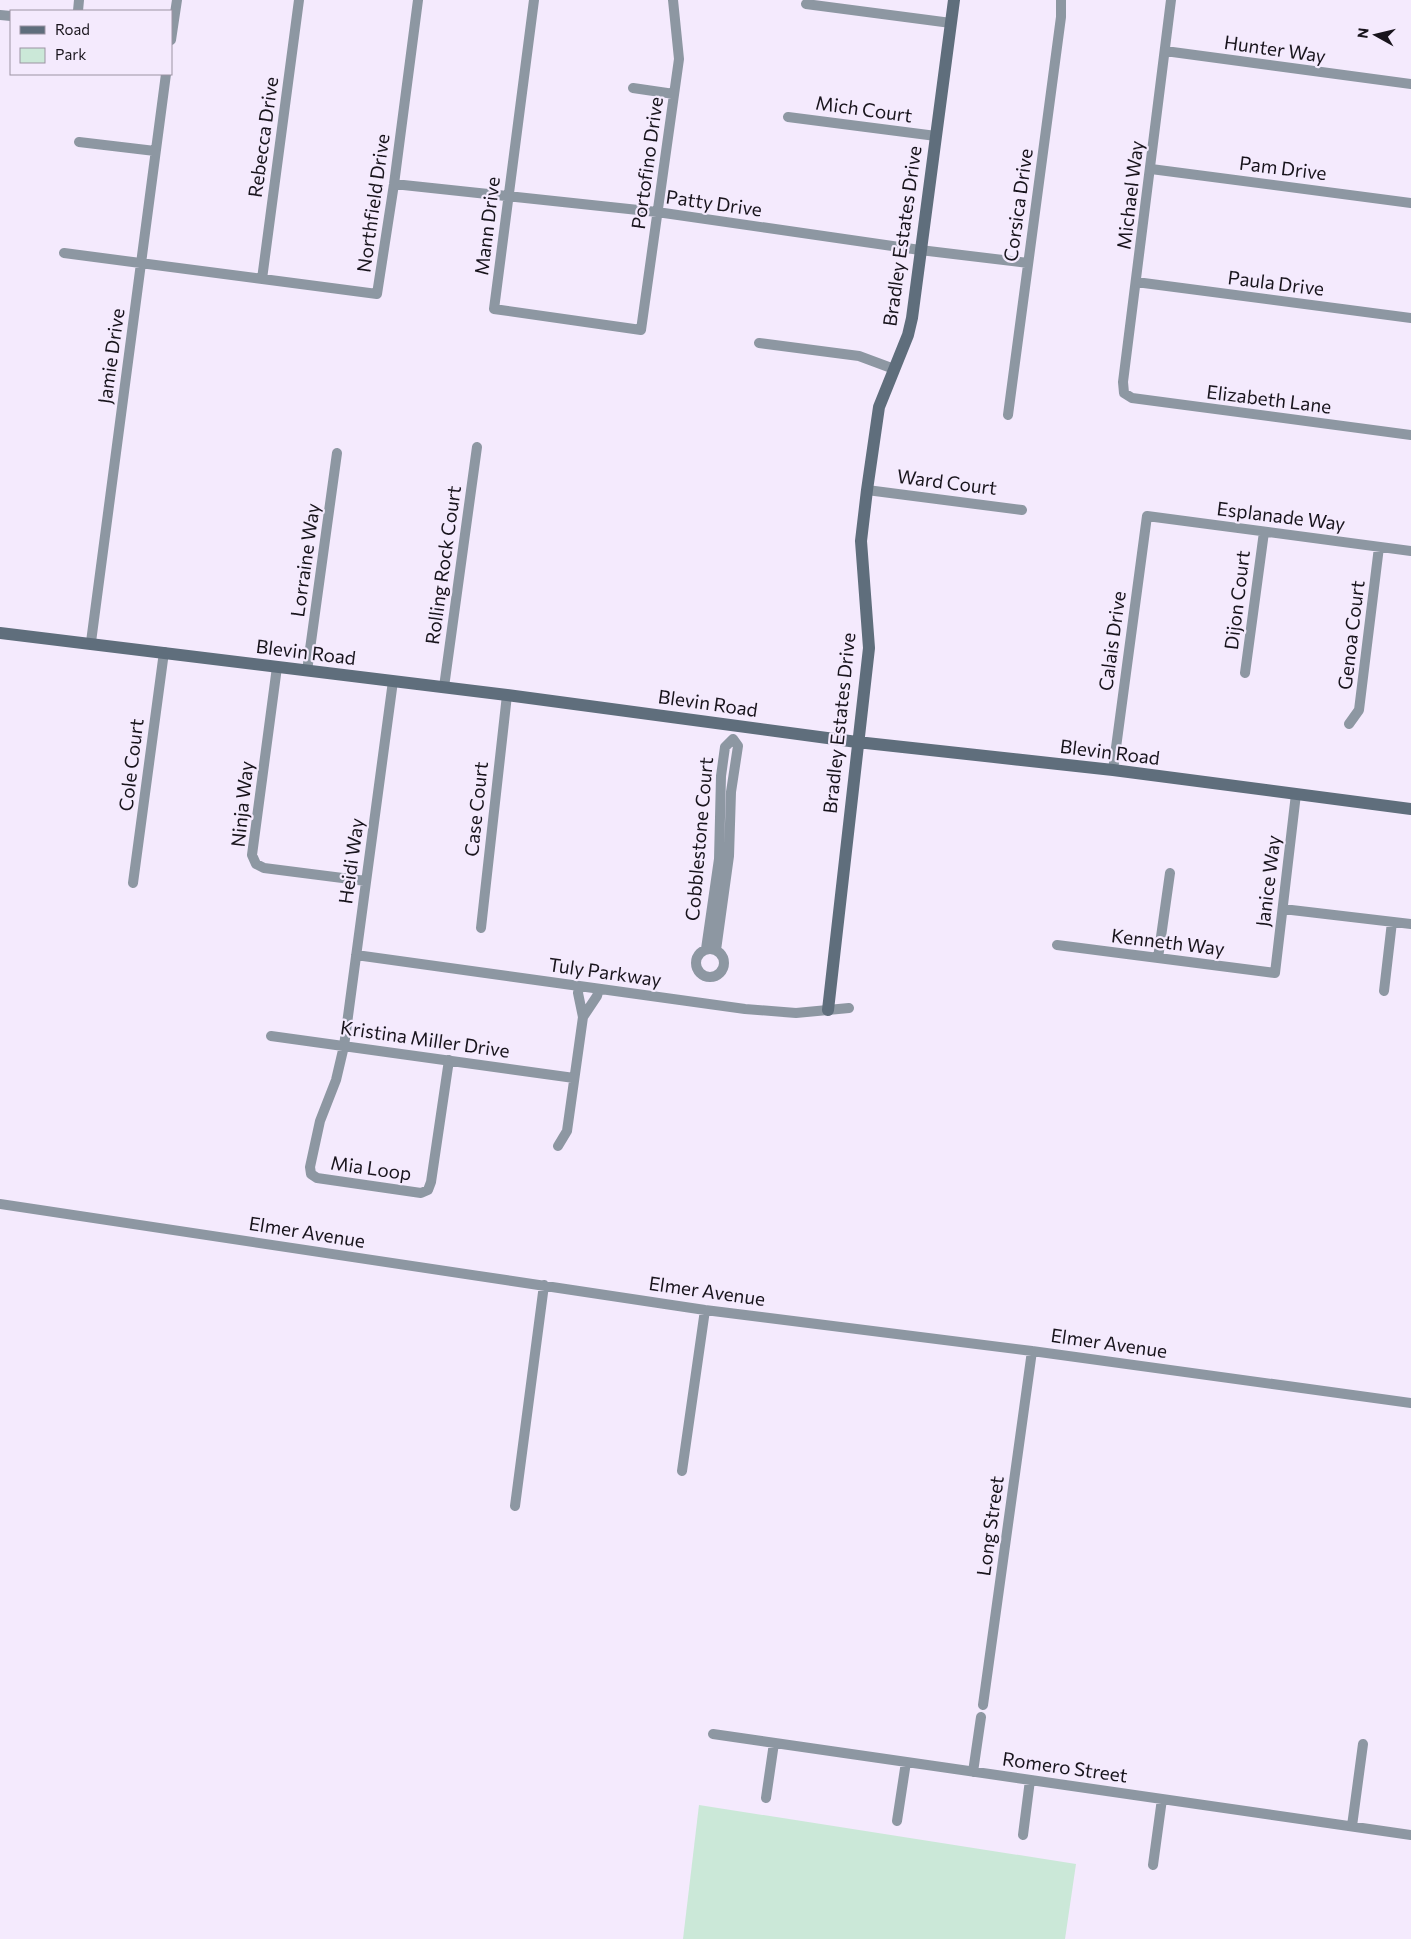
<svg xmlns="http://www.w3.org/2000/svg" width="1411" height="1939" font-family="Commissioner,sans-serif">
<rect width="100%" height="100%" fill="#f4eafd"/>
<path fill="#cbe8d8" d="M699,1805L1076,1864L1065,1939H683Z"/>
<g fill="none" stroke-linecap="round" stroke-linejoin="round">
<path stroke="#8d97a2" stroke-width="10" d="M534,0L494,309L641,330L679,59L673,0
M1171,0L1123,382L1124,393L1132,398L1411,435
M806,4L951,23
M78,11L79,0
M0,15L11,16
M171,40L177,0
M1165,51L1411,84
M633,88L674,94
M788,117L936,136
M79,142L155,151
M1151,169L1411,203
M394,184L657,212L920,250L1028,263
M64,253L377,294L394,184L418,0
M262,279L299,0
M1136,282L1411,318
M759,343L859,356L894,369
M1008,415L1061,17V0
M867,490L1022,510
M91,642L166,74
M277,667L252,855L256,864L264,868L366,881
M307,671L337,453
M1245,673L1264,532
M393,681L344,1046L336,1080L320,1121L310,1167L311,1174L317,1178L414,1192L421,1193L428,1190L431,1182L449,1060
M444,687L477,447
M1349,724L1359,710L1379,547
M1113,770L1147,516L1411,551
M133,883L164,652
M1283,909L1411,924
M481,928L507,695
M1057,945L1275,973L1296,794
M696 963a14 14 0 1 1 28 0a14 14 0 1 1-28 0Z
M706,949L719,859L721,776L725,747L733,739
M716,950L729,856L731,792L738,746L733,739
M356,955L745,1009L796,1013L849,1008
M1158,958L1170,873
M1384,991L1392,922
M583,1017L597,996L599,989
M271,1036L574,1078
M558,1146L567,1131L583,1017L578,993L579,986
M0,1204L705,1310L1032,1351L1411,1403
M682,1471L705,1310
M515,1506L544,1285
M983,1705L1032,1351
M713,1734L1411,1835
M973,1772L981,1717
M766,1798L774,1743
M897,1821L906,1762
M1352,1826L1363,1744
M1023,1835L1030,1780
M1153,1865L1162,1799"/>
<path stroke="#5f6e7c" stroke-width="12" d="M0,633L507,695L857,742L1113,770L1411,809
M828,1010L869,648L861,541L867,490L879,407L908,335L912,318L954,0"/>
</g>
<g text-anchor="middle" stroke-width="4.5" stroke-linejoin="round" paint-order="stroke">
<g font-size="19" fill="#18141c" stroke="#f4eafd">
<text transform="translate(1275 49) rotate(8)" y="7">Hunter Way</text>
<text transform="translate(864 109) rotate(8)" y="7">Mich Court</text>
<text transform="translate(263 137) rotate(-82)" y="7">Rebecca Drive</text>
<text transform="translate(647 163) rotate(-82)" y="7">Portofino Drive</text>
<text transform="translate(1283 168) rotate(7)" y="7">Pam Drive</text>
<text transform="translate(1130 195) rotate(-83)" y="7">Michael Way</text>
<text transform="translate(373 203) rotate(-82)" y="7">Northfield Drive</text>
<text transform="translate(714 203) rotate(8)" y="7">Patty Drive</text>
<text transform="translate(1018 205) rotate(-82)" y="7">Corsica Drive</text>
<text transform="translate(487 226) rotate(-83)" y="7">Mann Drive</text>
<text transform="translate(902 236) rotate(-82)" y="7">Bradley Estates Drive</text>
<text transform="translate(1276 283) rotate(7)" y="7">Paula Drive</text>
<text transform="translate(111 356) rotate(-82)" y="7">Jamie Drive</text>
<text transform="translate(1269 399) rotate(7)" y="7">Elizabeth Lane</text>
<text transform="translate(947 482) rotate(7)" y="7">Ward Court</text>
<text transform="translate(1281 516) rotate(7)" y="7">Esplanade Way</text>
<text transform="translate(305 560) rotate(-82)" y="7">Lorraine Way</text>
<text transform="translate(443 565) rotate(-82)" y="7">Rolling Rock Court</text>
<text transform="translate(1237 600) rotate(-83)" y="7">Dijon Court</text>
<text transform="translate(1351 635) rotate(-83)" y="7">Genoa Court</text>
<text transform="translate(1112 641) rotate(-82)" y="7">Calais Drive</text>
<text transform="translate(306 652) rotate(7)" y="7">Blevin Road</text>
<text transform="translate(708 703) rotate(8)" y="7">Blevin Road</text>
<text transform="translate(839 723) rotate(-84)" y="7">Bradley Estates Drive</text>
<text transform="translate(1110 752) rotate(7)" y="7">Blevin Road</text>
<text transform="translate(131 765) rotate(-83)" y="7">Cole Court</text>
<text transform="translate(242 804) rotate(-84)" y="7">Ninja Way</text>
<text transform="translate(476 809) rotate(-84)" y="7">Case Court</text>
<text transform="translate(699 839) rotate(-85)" y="7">Cobblestone Court</text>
<text transform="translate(351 861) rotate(-82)" y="7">Heidi Way</text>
<text transform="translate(1268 881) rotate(-83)" y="7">Janice Way</text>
<text transform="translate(1168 942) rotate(7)" y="7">Kenneth Way</text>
<text transform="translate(605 972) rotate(8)" y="7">Tuly Parkway</text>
<text transform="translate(425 1039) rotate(8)" y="7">Kristina Miller Drive</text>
<text transform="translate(371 1168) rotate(8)" y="7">Mia Loop</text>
<text transform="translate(307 1232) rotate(9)" y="7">Elmer Avenue</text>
<text transform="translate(707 1291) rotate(8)" y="7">Elmer Avenue</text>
<text transform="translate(1109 1343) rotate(8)" y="7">Elmer Avenue</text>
<text transform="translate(990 1526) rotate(-82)" y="7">Long Street</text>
<text transform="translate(1065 1767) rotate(8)" y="7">Romero Street</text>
</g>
</g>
<rect x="10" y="10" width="162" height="65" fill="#f4eafd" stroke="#9c94a3"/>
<rect x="20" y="26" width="25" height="8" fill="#5f6e7c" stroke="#9c94a3"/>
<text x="55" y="35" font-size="15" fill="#18141c">Road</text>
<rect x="20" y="48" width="25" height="15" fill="#cbe8d8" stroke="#9c94a3"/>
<text x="55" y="60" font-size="15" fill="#18141c">Park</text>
<g transform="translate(1376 35) rotate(278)" stroke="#f4eafd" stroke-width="4" paint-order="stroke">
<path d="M0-4L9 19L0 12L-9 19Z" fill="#18141c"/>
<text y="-8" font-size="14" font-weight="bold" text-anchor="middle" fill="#18141c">N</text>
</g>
</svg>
